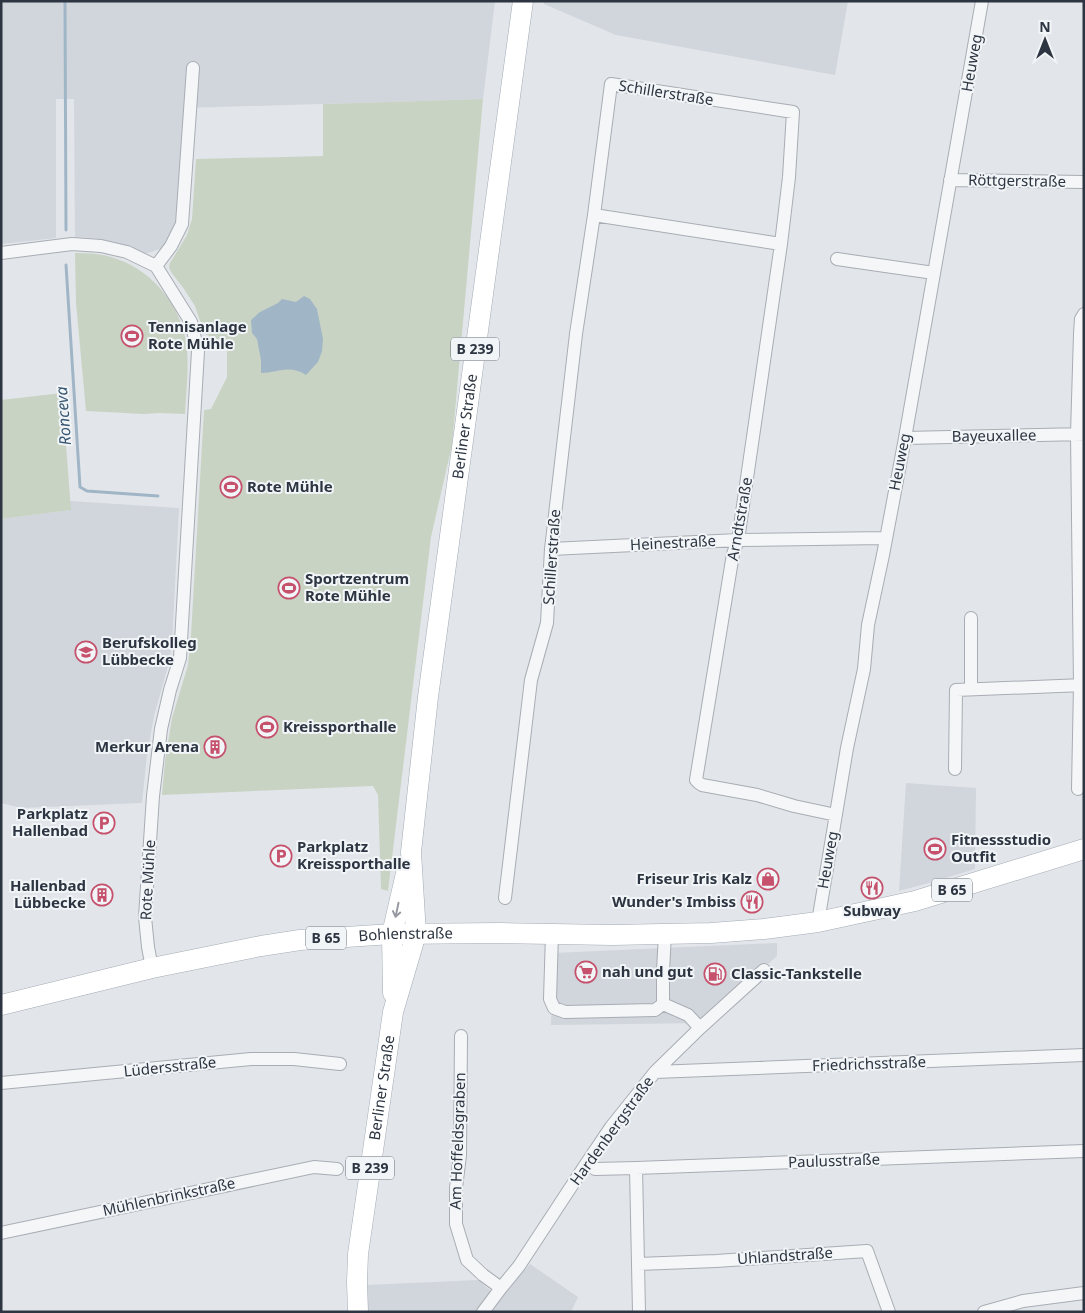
<svg xmlns="http://www.w3.org/2000/svg" width="1085" height="1313" font-family="'Noto Sans',sans-serif">
<rect width="100%" height="100%" fill="#e2e6ea"/>
<path fill="#d1d5dc" d="M1,1H495L483,99L185,108L180,204L176,222L165,244L160,249L148,253H142L113,242L93,238L75,237L74,99H56V238L1,244Z
M544,1H848L835,75L616,35L544,4Z
M70,501L179,508L172,643L169,662L154,716L147,755L142,803L21,808L1,803V519L70,510Z
M906,783L976,788L975,869L932,882L899,891Z
M777,943V956L703,1023L551,1025L554,953Z
M530,1264L578,1297L571,1312H368L366,1285L478,1280L500,1299Z"/>
<path fill="#c9d3c4" d="M483,99L452,445L431,537L388,891L381,889L378,795L373,786L162,795L165,761L172,718L188,665L191,635L204,410L211,409L227,377V346L204,333L195,306L184,289L171,272L169,267L170,263L187,235L192,219L196,159L323,156V104Z
M75,253C90,253 104,254 117,259C154,271 184,310 187,349C189,370 186,393 185,414L159,413L143,414L86,411L76,303Z
M62,393L71,510L1,519V400Z"/>
<path fill="#a0b6c7" d="M304,296L310,299L317,309L323,339L322,351L318,362L306,375C289,364 278,373 261,373V360L257,339L252,333L251,320L260,312L278,303L282,299L296,302Z"/>
<g fill="none" stroke-linecap="round" stroke-linejoin="round">
<path stroke="#a0b6c7" stroke-width="3" d="M65,1L66,230
M66,265L80,487L87,491L158,496"/>
<g stroke="#a8adb4" stroke-width="14">
<path id="minor" d="M950,180L1084,182
M594,215L781,244
M1,253L72,244L101,246L127,252L156,266L191,322L198,351L180,658L170,690L161,729L153,796L145,917L148,947L152,968
M837,259L934,273
M156,266L171,246L182,224L193,68
M905,438L1084,434
M551,549L738,540L885,538
M971,618V689
M955,769L956,690L1084,685
M1078,789L1080,685L1077,434L1080,334L1081,319L1084,314
M505,898L531,680L547,623L551,549L576,334L594,215L611,84L793,112L789,177L781,244L738,540L733,554L696,780L699,783L702,785L757,795L794,806L836,815
M818,922L847,748L864,669L868,625L883,555L905,438L982,1
M552,934L550,999L554,1008L565,1012L655,1010L663,1004V971L665,934
M663,1004L688,1015L700,1028
M461,1036L460,1155L456,1188V1224L467,1260L483,1275L501,1288
M655,1072L1084,1055
M1,1083L251,1059H294L340,1064
M586,1164L595,1169L636,1168L1084,1151
M636,1168L639,1312
M1,1233L314,1167L337,1169
M638,1264L716,1261L867,1251L889,1312
M483,1312L501,1288L519,1266L586,1164L611,1127L655,1072L700,1028L764,970
M984,1312L1023,1301L1084,1293"/>
</g>
<g stroke="#a3abb5" stroke-width="21">
<g id="primary">
<path d="M393,993L392,934L407,869"/>
<path id="s1" d="M1,1005L152,968L261,946L300,940L392,934L500,933L612,935L711,933L764,929L818,922L915,901L1084,849"/>
<path id="s2" d="M358,1312L357,1282L358,1254L391,1026L393,1012L416,934L411,852L428,697L523,1"/>
</g>
</g>
<use href="#minor" stroke="#f5f6f8" stroke-width="12"/>
<use href="#primary" stroke="#fff" stroke-width="20"/>
</g>
<defs><path id="oneway-shaft" d="M-6 0H5M1.5-3L5.5 0L1.5 3" fill="none" stroke-width="1.6" stroke-linecap="round" stroke-linejoin="round" transform="scale(1.25)"/></defs>
<use stroke="#969aa0" href="#oneway-shaft" transform="translate(397 910) rotate(102)"/>
<defs>
<g id="stadium-ring" transform="scale(1.125)"><circle r="9.5" fill="#f2f5f7" stroke="#c5516c" stroke-width="1.5"/><path d="M0-5a6.5 5 0 1 0 0 10a6.5 5 0 1 0 0-10ZM-3.5-1.8h7v3.6h-7Z" fill="#c5516c"/></g>
<g id="school-ring" transform="scale(1.125)"><circle r="9.5" fill="#f2f5f7" stroke="#c5516c" stroke-width="1.5"/><path d="M0-5L7-2L0 1L-7-2ZM-4 1L0 2.5L4 1V4Q0 6-4 4Z" fill="#c5516c"/></g>
<g id="building-ring" transform="scale(1.125)"><circle r="9.5" fill="#f2f5f7" stroke="#c5516c" stroke-width="1.5"/><path d="M-4-6H4V6H1V3H-1V6H-4ZM-2.5-4.3h1.7v1.8h-1.7ZM.8-4.3h1.7v1.8H.8ZM-2.5-1h1.7V.8h-1.7ZM.8-1h1.7V.8H.8Z" fill="#c5516c"/></g>
<g id="parking-ring" transform="scale(1.125)"><circle r="9.5" fill="#f2f5f7" stroke="#c5516c" stroke-width="1.5"/><path d="M-3.5-5.5H1a3.5 3.5 0 0 1 0 7H-1V5.5H-3.5ZM-1-3.4V-.6H.8a1.4 1.4 0 0 0 0-2.8Z" fill="#c5516c"/></g>
<g id="shop-ring" transform="scale(1.125)"><circle r="9.5" fill="#f2f5f7" stroke="#c5516c" stroke-width="1.5"/><path d="M-5-2.5h2.3a2.7 3.5 0 0 1 5.4 0H5L5.5 6h-11ZM-1.5-2.5h3a1.5 2.3 0 0 0-3 0Z" fill="#c5516c"/></g>
<g id="restaurant-ring" transform="scale(1.125)"><circle r="9.5" fill="#f2f5f7" stroke="#c5516c" stroke-width="1.5"/><path d="M-5-6h1v4h1v-4h1v4h1v-4h1v5L-1.5 .5V6h-2V.5L-5-1ZM5-6V6H3V1.5H1.5Q1.5-4 5-6Z" fill="#c5516c"/></g>
<g id="supermarket-ring" transform="scale(1.125)"><circle r="9.5" fill="#f2f5f7" stroke="#c5516c" stroke-width="1.5"/><path d="M-6-5.5h2.5l.6 2H6L4.5 2H-2.5L-4.4-4H-6ZM-1.5 3.2a1.3 1.3 0 1 0 .1 0ZM3 3.2a1.3 1.3 0 1 0 .1 0Z" fill="#c5516c"/></g>
<g id="fuel-ring" transform="scale(1.125)"><circle r="9.5" fill="#f2f5f7" stroke="#c5516c" stroke-width="1.5"/><path d="M-5.5-6h7V0h2V4h1.3V-2.5L3-4.5l.8-.8L6-3V5H2.5V1h-1V6h-7ZM-4.2-4.7v3.2H.2V-4.7Z" fill="#c5516c"/></g>
</defs>
<g fill-rule="evenodd">
<use href="#stadium-ring" x="132" y="336"/>
<use href="#stadium-ring" x="231" y="487"/>
<use href="#stadium-ring" x="289" y="588"/>
<use href="#school-ring" x="86" y="652"/>
<use href="#stadium-ring" x="267" y="727"/>
<use href="#building-ring" x="215" y="747"/>
<use href="#parking-ring" x="104" y="823"/>
<use href="#stadium-ring" x="935" y="849"/>
<use href="#parking-ring" x="281" y="856"/>
<use href="#shop-ring" x="768" y="879"/>
<use href="#restaurant-ring" x="872" y="888"/>
<use href="#building-ring" x="102" y="895"/>
<use href="#restaurant-ring" x="752" y="902"/>
<use href="#supermarket-ring" x="586" y="972"/>
<use href="#fuel-ring" x="715" y="974"/>
</g>
<g text-anchor="middle" stroke-width="4" stroke-linejoin="round" paint-order="stroke">
<g fill="#f2f5f7" stroke="#676f78" stroke-width="1">
<rect x="451" y="337.5" width="48" height="23" rx="4"/>
<rect x="932" y="878.5" width="40" height="23" rx="4"/>
<rect x="306" y="926.5" width="40" height="23" rx="4"/>
<rect x="346" y="1156.5" width="48" height="23" rx="4"/>
</g>
<g font-size="14" font-weight="bold" fill="#2c3541">
<text x="475" y="354">B 239</text>
<text x="952" y="895">B 65</text>
<text x="326" y="943">B 65</text>
<text x="370" y="1173">B 239</text>
</g>
<g font-size="15" fill="#2c3541" stroke="#f2f5f7">
<text transform="translate(972 63) rotate(-80)" y="5">Heuweg</text>
<text transform="translate(666 93) rotate(9)" y="5">Schillerstraße</text>
<text transform="translate(1017 181) rotate(1)" y="5">Röttgerstraße</text>
<text dy="5" stroke="none"><textPath href="#s2" startOffset="895">Berliner Straße</textPath></text>
<text transform="translate(994 436) rotate(-1)" y="5">Bayeuxallee</text>
<text transform="translate(900 462) rotate(-79)" y="5">Heuweg</text>
<text transform="translate(740 519) rotate(-80)" y="5">Arndtstraße</text>
<text transform="translate(673 543) rotate(-3)" y="5">Heinestraße</text>
<text transform="translate(552 557) rotate(-86)" y="5">Schillerstraße</text>
<text transform="translate(828 860) rotate(-80)" y="5">Heuweg</text>
<text transform="translate(148 880) rotate(-87)" y="5">Rote Mühle</text>
<text dy="5" stroke="none"><textPath href="#s1" startOffset="412">Bohlenstraße</textPath></text>
<text transform="translate(869 1064) rotate(-2)" y="5">Friedrichsstraße</text>
<text transform="translate(170 1067) rotate(-6)" y="5">Lüdersstraße</text>
<text dy="5" stroke="none"><textPath href="#s2" startOffset="226">Berliner Straße</textPath></text>
<text transform="translate(612 1131) rotate(-54)" y="5">Hardenbergstraße</text>
<text transform="translate(458 1141) rotate(-88)" y="5">Am Hoffeldsgraben</text>
<text transform="translate(834 1161) rotate(-2)" y="5">Paulusstraße</text>
<text transform="translate(169 1197) rotate(-12)" y="5">Mühlenbrinkstraße</text>
<text transform="translate(785 1256) rotate(-4)" y="5">Uhlandstraße</text>
</g>
<g font-size="15" font-weight="bold" fill="#2c3541" stroke="#f2f5f7" text-anchor="start">
<text x="148" y="332">Tennisanlage<tspan x="148" dy="17">Rote Mühle</tspan></text>
<text x="247" y="492">Rote Mühle</text>
<text x="305" y="584">Sportzentrum<tspan x="305" dy="17">Rote Mühle</tspan></text>
<text x="102" y="648">Berufskolleg<tspan x="102" dy="17">Lübbecke</tspan></text>
<text x="283" y="732">Kreissporthalle</text>
<text x="199" y="752" text-anchor="end">Merkur Arena</text>
<text x="88" y="819" text-anchor="end">Parkplatz<tspan x="88" dy="17">Hallenbad</tspan></text>
<text x="951" y="845">Fitnessstudio<tspan x="951" dy="17">Outfit</tspan></text>
<text x="297" y="852">Parkplatz<tspan x="297" dy="17">Kreissporthalle</tspan></text>
<text x="752" y="884" text-anchor="end">Friseur Iris Kalz</text>
<text x="86" y="891" text-anchor="end">Hallenbad<tspan x="86" dy="17">Lübbecke</tspan></text>
<text x="736" y="907" text-anchor="end">Wunder's Imbiss</text>
<text x="872" y="916" text-anchor="middle">Subway</text>
<text x="602" y="977">nah und gut</text>
<text x="731" y="979">Classic-Tankstelle</text>
</g>
<g font-size="16" font-style="italic" fill="#385772" stroke="#f2f5f7">
<text transform="translate(63 416) rotate(-94)" y="6">Ronceva</text>
</g>
</g>
<rect width="1085" height="1313" fill="none" stroke="#2c3541" stroke-width="5"/>
<g transform="translate(1045 40)" stroke="#f2f5f7" stroke-width="4" paint-order="stroke">
<path d="M0-4L9 19L0 12L-9 19Z" fill="#2c3541"/>
<text y="-8" font-size="14" font-weight="bold" text-anchor="middle" fill="#2c3541">N</text>
</g>
</svg>
